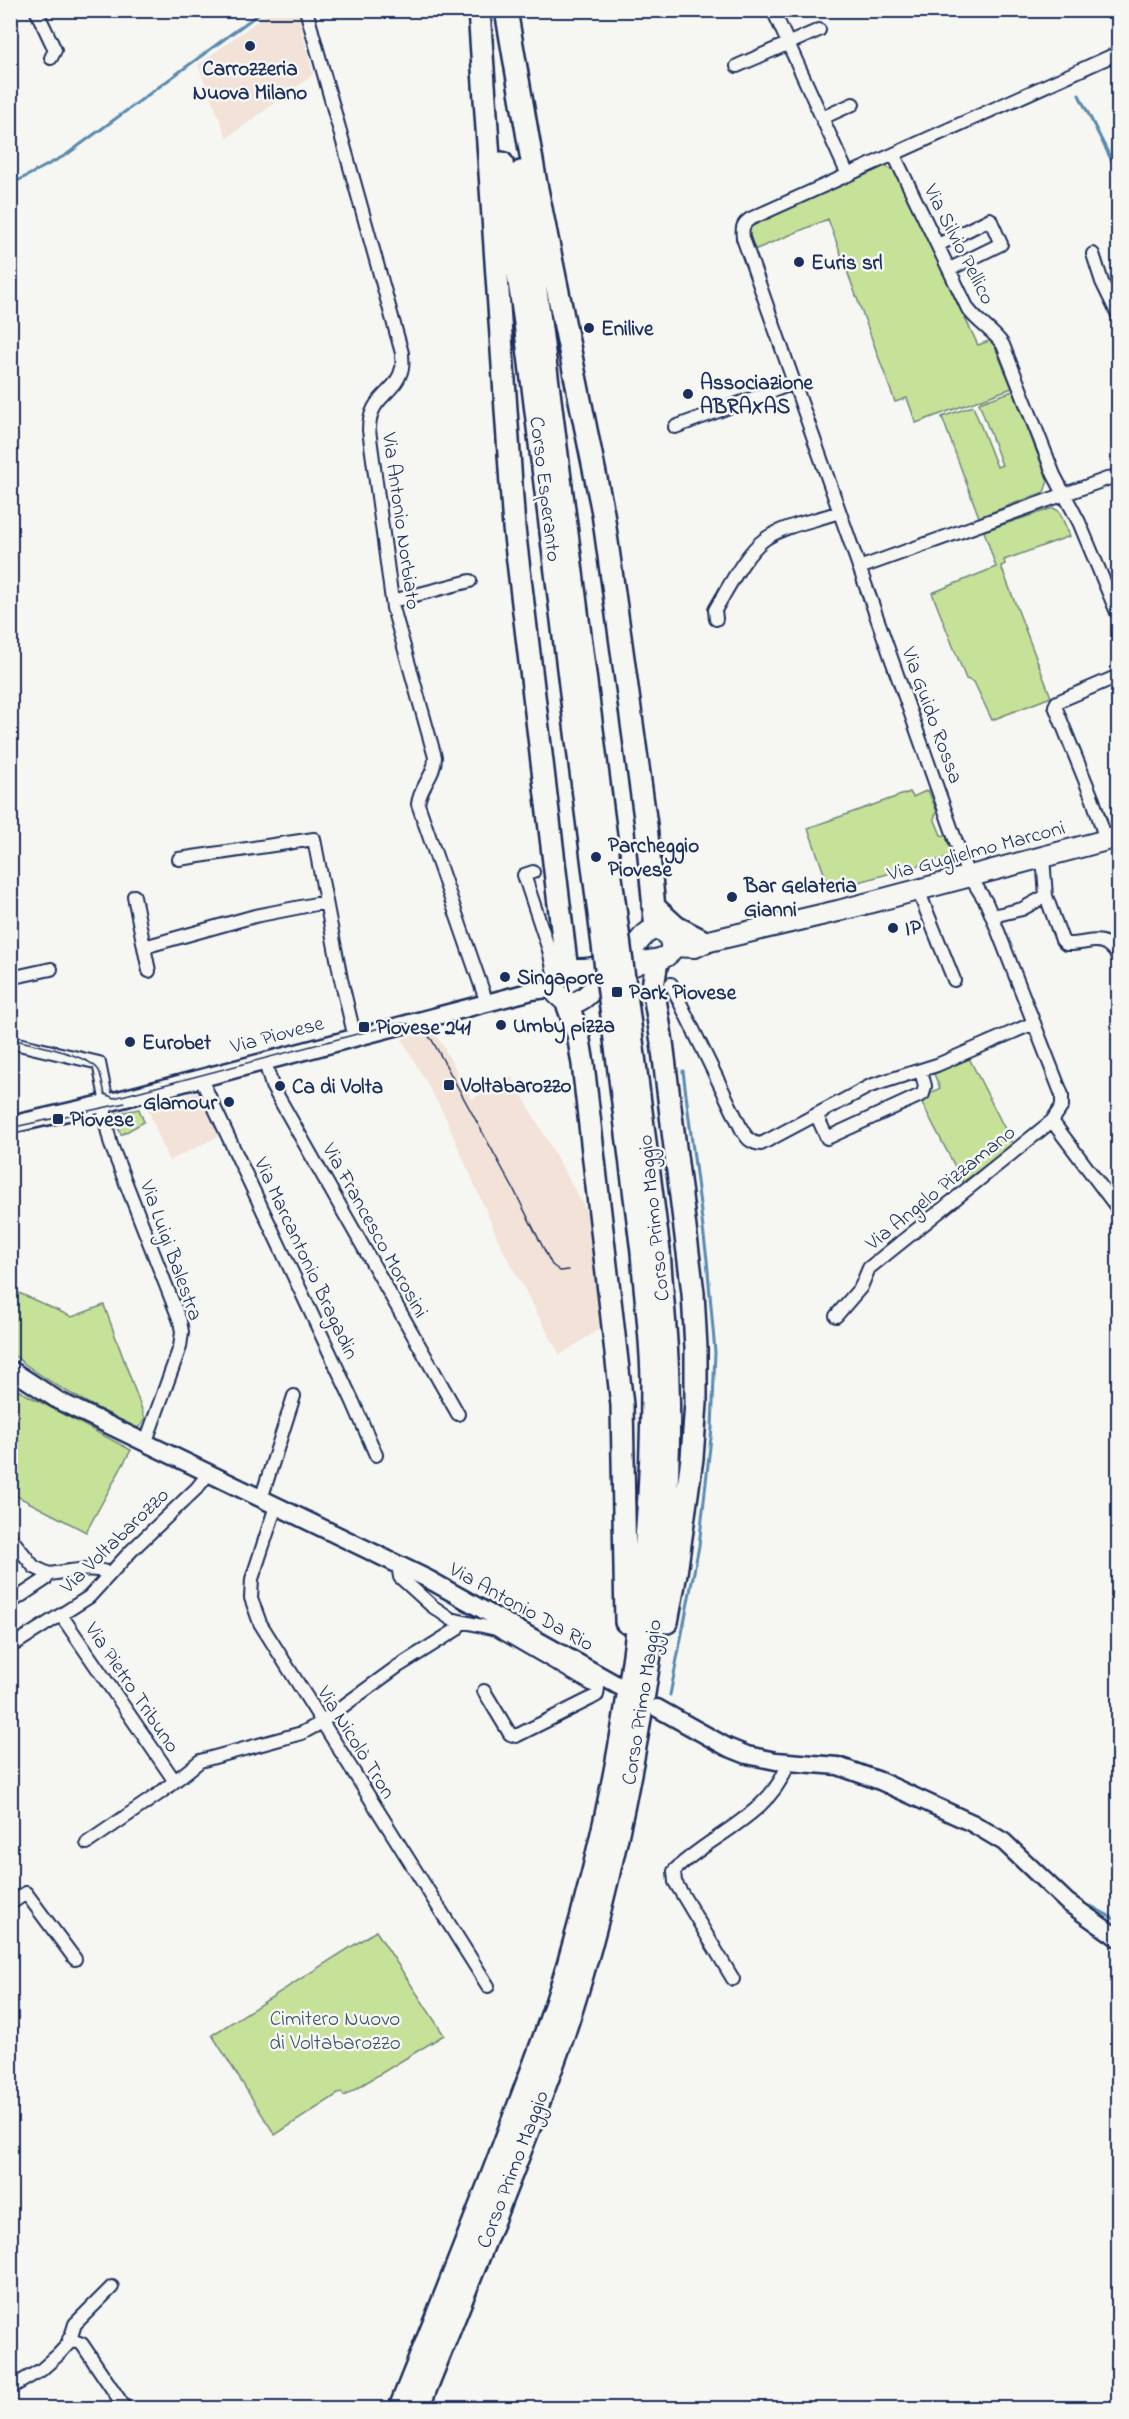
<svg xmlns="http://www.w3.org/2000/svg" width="1129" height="2419" font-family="'Indie Flower',sans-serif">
<rect width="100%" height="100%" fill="#f6f6f2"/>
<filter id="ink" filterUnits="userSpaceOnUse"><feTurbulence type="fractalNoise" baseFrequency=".0167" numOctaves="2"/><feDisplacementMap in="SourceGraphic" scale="12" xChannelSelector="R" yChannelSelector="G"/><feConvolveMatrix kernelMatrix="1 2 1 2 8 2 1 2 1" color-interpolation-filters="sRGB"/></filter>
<g filter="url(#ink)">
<path fill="#f2e2d8" d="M271,11H297L313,75L227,138L198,65Z
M434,1030L472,1099L512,1077L592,1221L605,1325L560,1355L503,1250L444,1114L402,1039Z
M198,1092L219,1136L169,1161L147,1107Z"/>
<path fill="#c6e198" stroke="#70887b" stroke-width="1.5" d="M884,166L894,170L978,345L992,340L1012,388L916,423L907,398L895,402L828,219L754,250L747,232L750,224Z
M1013,391L1048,481L1044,492L979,517L942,417L973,406L997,467L1002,465L979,403Z
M1053,508L1059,511L1070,536L1004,560L1005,564L1001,566L1051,697L992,720L974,682L966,679L932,593L996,567L984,531Z
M928,790L937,812L934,818L941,835L946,836L951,851L949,857L830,890L808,828L910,792L913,797Z
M968,1056L1013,1145L963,1182L920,1099L940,1088L934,1074Z
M139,1109L144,1122L121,1135L113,1114Z
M10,1289L72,1317L104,1305L145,1418L141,1426L136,1428C92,1405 49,1385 11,1353Z
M10,1386L131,1450L86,1532L11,1493Z
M376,1931L444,2035L344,2096L341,2092L275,2135L212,2035Z"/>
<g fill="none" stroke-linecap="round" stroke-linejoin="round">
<path stroke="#588aad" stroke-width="3" d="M1079,95L1118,173
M10,185L66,155L264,10
M670,1695L699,1546L712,1428L715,1352L707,1260L683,1071
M1091,1906L1118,1921"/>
<g stroke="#1b2f5e" stroke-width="16">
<path id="street" d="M36,10L55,50L51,58
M306,10L402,353C402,358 403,364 402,368C396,395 369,395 369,430L393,608L435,757C435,776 420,786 418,804L487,1003
M773,10L848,175
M1118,53L750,219C742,224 742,229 743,238L966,870L986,902L994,921L1062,1095V1106L1052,1121L1118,1209
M737,66L819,30
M822,118L853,104
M894,155L968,309C978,323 994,331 1003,345L1054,475L1079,522L1118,615
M938,245L990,219L1001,244L950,269
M1093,254L1102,282L1118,315
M675,427L794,383
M859,568L1118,475
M392,601L470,581
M716,619L715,610C727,590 746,552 765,539C787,524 815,521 839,512
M1106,840L1093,800L1055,706L1057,702L1118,676
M1043,857L1046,896L1062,940L1066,944C1090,945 1101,931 1118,956
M179,859L314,839L341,979L355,1038
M533,872L524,875L549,950L556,982
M918,890L954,980
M134,896L144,947L255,916L326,902
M994,921L997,915L1022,909L1046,896
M144,947L149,971
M10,978L51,969
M671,984L742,1130C747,1138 750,1143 761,1144L870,1086L937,1065L1034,1023
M10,1042L99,1063L107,1103L104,1116L111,1145L180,1321L182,1332L180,1347L145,1444
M265,1062L272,1086L458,1414
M201,1079L353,1402L376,1455
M817,1116L827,1138L923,1094L925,1086L921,1071
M836,1316L861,1287L869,1268L1052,1121
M261,1499L294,1396
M276,1506L252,1579L251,1598L260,1623L488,1986
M10,1537L34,1567L49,1574
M402,1566L399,1571L400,1577L432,1606L451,1619L496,1629L598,1688L597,1695L590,1699L516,1736L510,1734L484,1691
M10,1603L46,1579L49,1574C66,1572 95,1565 110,1574
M61,1615L174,1780
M10,1647L89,1597L131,1551L197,1488L208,1474
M87,1843L160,1793L200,1761L302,1733L317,1725L397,1667L456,1630L461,1622
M10,1904L26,1893L75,1959
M733,1979L675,1882L674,1871C708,1836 772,1815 788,1763
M69,2339L82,2344L125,2408
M10,2388L41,2370L58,2355L69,2343L75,2324L112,2287"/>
</g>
<g stroke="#1b2f5e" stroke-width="21">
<path id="secondary" d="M10,1125L107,1103L532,991L555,988
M10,1369L59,1401L428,1579L619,1686
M657,1708L727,1747L747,1755L776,1761L838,1766L880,1781L972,1823L1004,1842L1067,1902L1118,1938"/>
</g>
<g stroke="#1b2f5e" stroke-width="24">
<path id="primary" d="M656,929C663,930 667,933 670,940C677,962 651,959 639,963C628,967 615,974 605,979C591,987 586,1004 567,1003L557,994C554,986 555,979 562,973C571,966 585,972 598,966C609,961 623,956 632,949C641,941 643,932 656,929Z
M671,946L695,947L705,942L838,911L1118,837"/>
</g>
<g stroke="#1b2f5e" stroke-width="26">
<path id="highway" d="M479,10L514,528L567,971
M506,10L536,184L603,513L646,825L656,929
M502,163L525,323L572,701
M521,172L588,698
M653,906L676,927L705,942
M657,961L653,987L662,1042L693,1293L696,1348V1403L692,1458L676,1573L667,1622
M567,1003L578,1034L583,1064L622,1405L626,1622
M400,2408C438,2314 476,2219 512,2123C532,2071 552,2019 568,1965C623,1777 652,1580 652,1384C652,1340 645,1296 642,1252
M418,2408C465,2289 515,2171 558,2050C594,1949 618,1842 637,1736C657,1620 672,1501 668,1383C667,1339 662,1295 659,1251"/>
</g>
<use href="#street" stroke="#f6f6f2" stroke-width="12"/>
<use href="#secondary" stroke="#f6f6f2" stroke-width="16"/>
<use href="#primary" stroke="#f6f6f2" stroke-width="20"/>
<use href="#highway" stroke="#f6f6f2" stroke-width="21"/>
<path stroke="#1b2f5e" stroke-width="1.5" d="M10,1039C28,1043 91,1055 99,1071C102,1078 103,1087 105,1094L114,1098L395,1024C412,1022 422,1027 432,1040L514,1190L552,1265L560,1271L569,1270
M10,1128L125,1103"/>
<g stroke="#1b2f5e" stroke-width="26" stroke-linecap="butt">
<path id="highway-bridge" d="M588,698L659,1251
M572,701L642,1252"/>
</g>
<use href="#highway-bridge" stroke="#f6f6f2" stroke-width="21"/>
</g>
</g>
<g fill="#1b2f5e" stroke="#f6f6f2" stroke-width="2">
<circle cx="250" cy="46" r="6"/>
<circle cx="799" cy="262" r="6"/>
<circle cx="589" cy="328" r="6"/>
<circle cx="688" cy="394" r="6"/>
<circle cx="596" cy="857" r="6"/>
<circle cx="732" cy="897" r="6"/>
<circle cx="893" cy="928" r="6"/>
<circle cx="505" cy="977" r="6"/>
<rect x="611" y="986" width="12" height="12" rx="3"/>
<circle cx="501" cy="1025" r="6"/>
<rect x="358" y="1021" width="12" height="12" rx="3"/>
<circle cx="130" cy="1042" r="6"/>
<rect x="443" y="1079" width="12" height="12" rx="3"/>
<circle cx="280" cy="1086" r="6"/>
<circle cx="229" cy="1102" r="6"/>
<rect x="52" y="1113" width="12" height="12" rx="3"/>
</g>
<g text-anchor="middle" stroke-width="5" stroke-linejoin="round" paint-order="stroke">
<g font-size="21" font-weight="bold" fill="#1b2f5e" stroke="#f6f6f2" text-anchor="start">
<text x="250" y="75" text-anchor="middle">Carrozzeria<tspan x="250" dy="24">Nuova Milano</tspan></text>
<text x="811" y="269">Euris srl</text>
<text x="601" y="335">Enilive</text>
<text x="700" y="389">Associazione<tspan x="700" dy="24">ABRAXAS</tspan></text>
<text x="608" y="852">Parcheggio<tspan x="608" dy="24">Piovese</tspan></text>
<text x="744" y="892">Bar Gelateria<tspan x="744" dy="24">Gianni</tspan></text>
<text x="905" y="935">IP</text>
<text x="517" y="984">Singapore</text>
<text x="629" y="999">Park Piovese</text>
<text x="513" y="1032">Umby pizza</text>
<text x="376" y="1034">Piovese 241</text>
<text x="142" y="1049">Eurobet</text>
<text x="461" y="1092">Voltabarozzo</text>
<text x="292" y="1093">Ca di Volta</text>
<text x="217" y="1109" text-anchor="end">Glamour</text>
<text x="70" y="1126">Piovese</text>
</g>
<g font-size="21" fill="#1b2f5e" stroke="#f6f6f2">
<text transform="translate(960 244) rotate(63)" y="7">Via Silvio Pellico</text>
<text transform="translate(546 489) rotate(83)" y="7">Corso Esperanto</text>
<text transform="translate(402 521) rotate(82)" y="7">Via Antonio Norbiato</text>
<text transform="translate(933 715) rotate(70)" y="7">Via Guido Rossa</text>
<text transform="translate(976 850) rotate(-15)" y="7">Via Guglielmo Marconi</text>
<text transform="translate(277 1034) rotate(-15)" y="7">Via Piovese</text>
<text transform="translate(940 1187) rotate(-39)" y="7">Via Angelo Pizzamano</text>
<text transform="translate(653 1218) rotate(-96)" y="7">Corso Primo Maggio</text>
<text transform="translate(376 1230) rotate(61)" y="7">Via Francesco Morosini</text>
<text transform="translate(172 1250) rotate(70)" y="7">Via Luigi Balestra</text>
<text transform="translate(307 1258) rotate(65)" y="7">Via Marcantonio Bragadin</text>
<text transform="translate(114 1540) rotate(-44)" y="7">Via Voltabarozzo</text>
<text transform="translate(522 1606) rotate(29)" y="7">Via Antonio Da Rio</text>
<text transform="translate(133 1687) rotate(56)" y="7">Via Pietro Tribuno</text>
<text transform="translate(641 1702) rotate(-81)" y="7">Corso Primo Maggio</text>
<text transform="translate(357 1742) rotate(58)" y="7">Via Nicolò Tron</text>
<text transform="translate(512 2169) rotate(-69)" y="7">Corso Primo Maggio</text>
</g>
<g font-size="21" fill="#3d536a" stroke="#f6f6f2">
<text x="335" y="2025">Cimitero Nuovo<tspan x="335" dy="24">di Voltabarozzo</tspan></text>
</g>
</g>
<rect width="1129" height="2419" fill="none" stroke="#f6f6f2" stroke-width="36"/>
<rect x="18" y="18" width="1093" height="2383" fill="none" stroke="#1b2f5e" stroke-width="2" filter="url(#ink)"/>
</svg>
